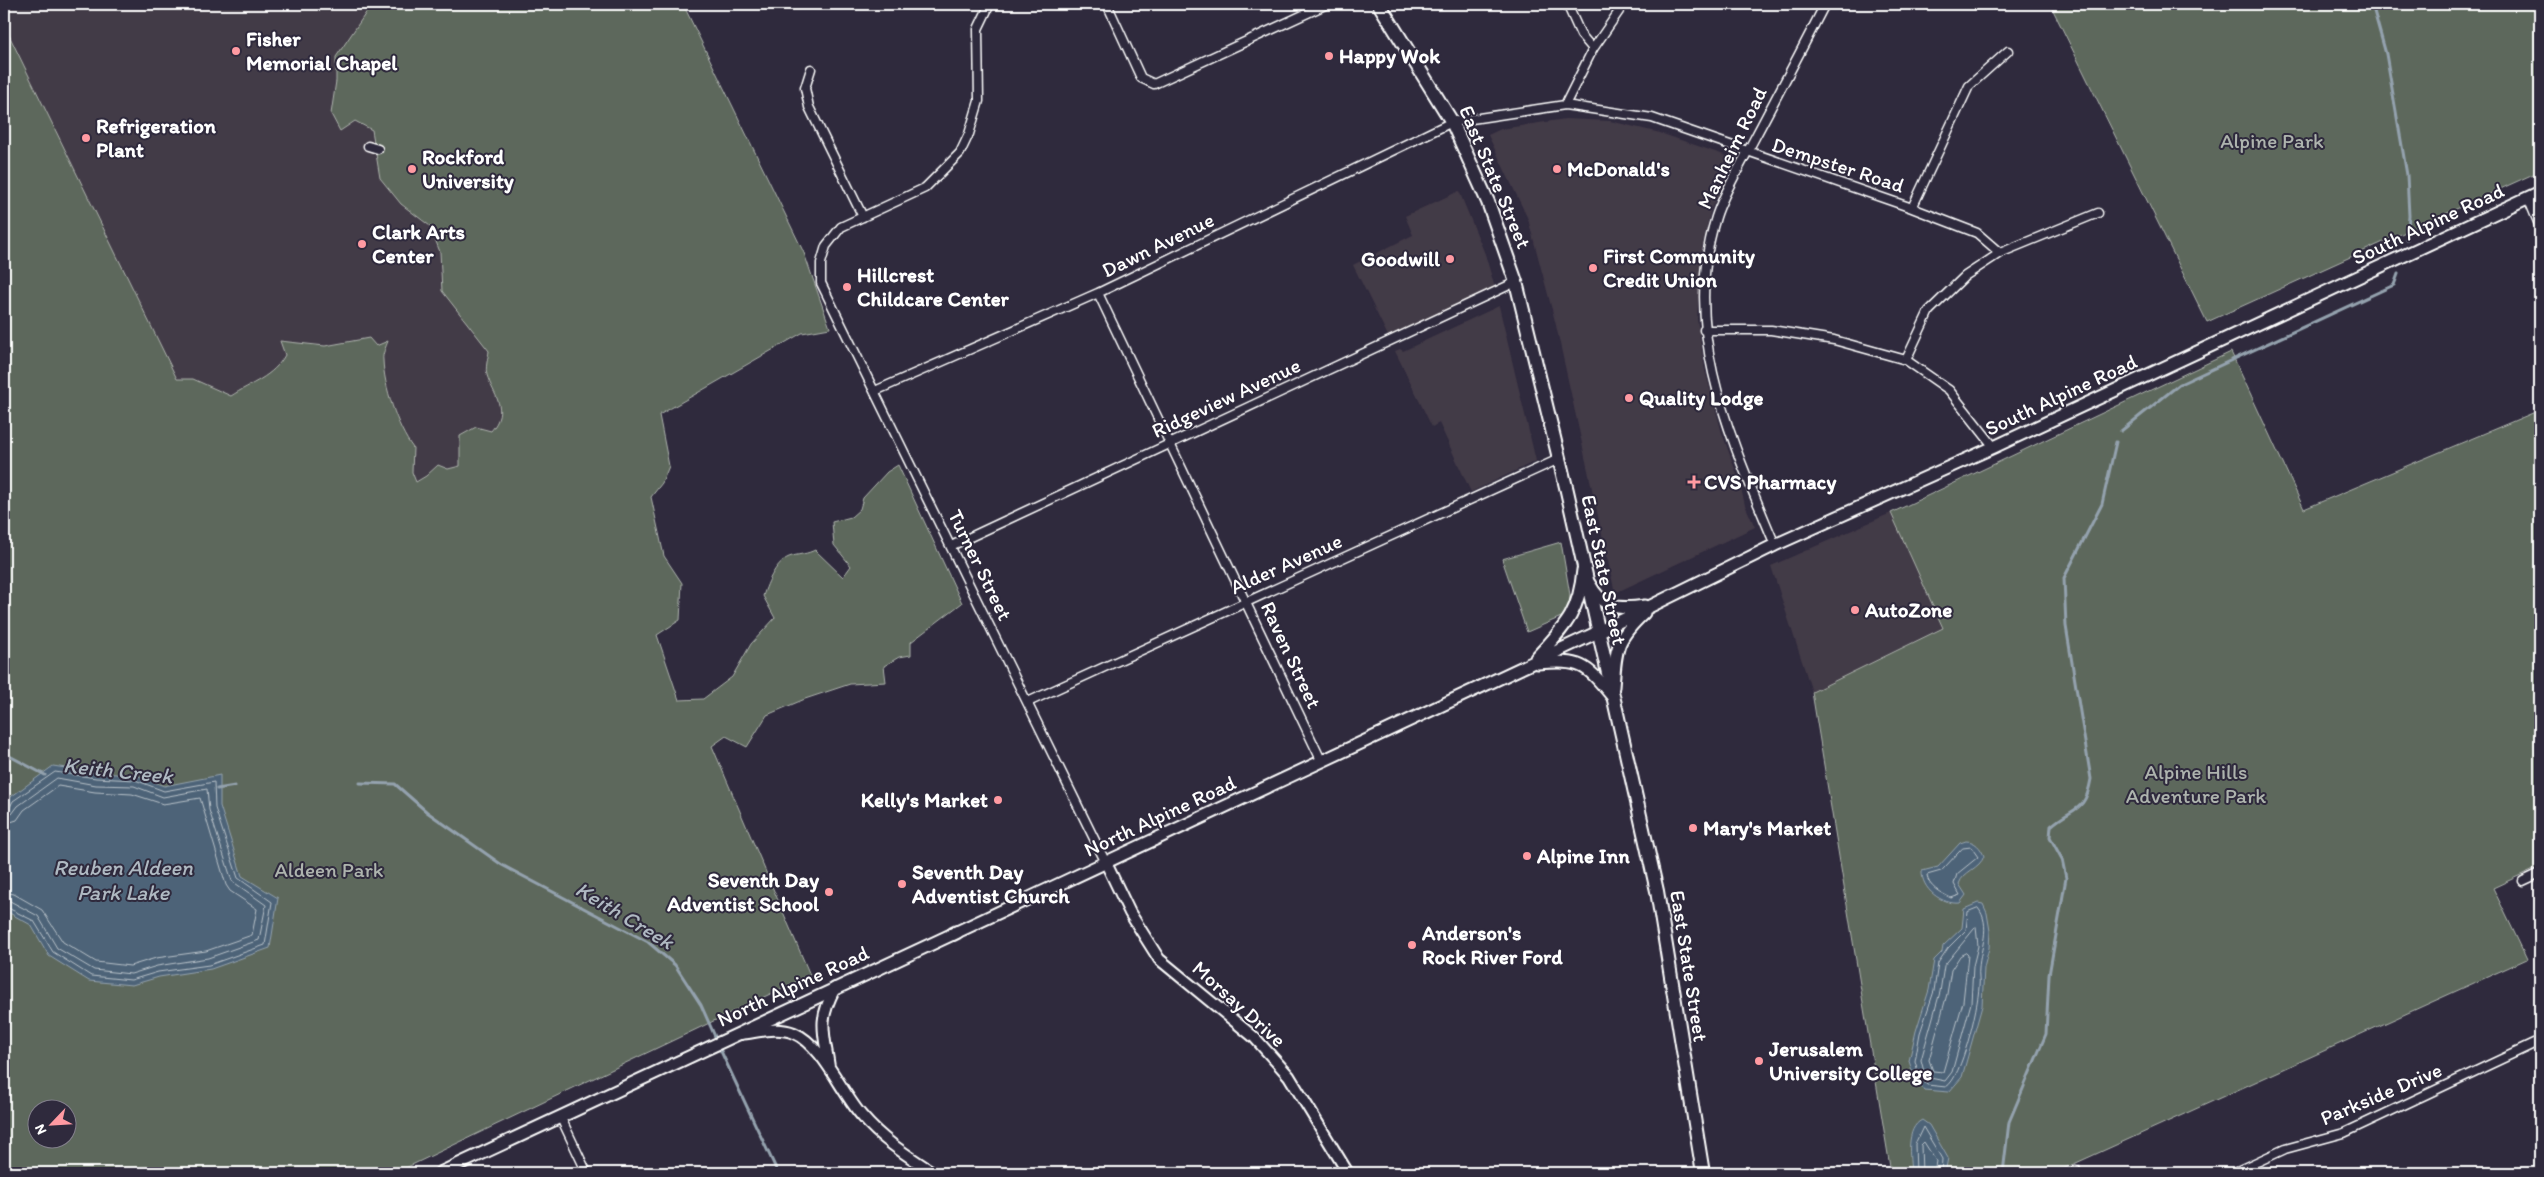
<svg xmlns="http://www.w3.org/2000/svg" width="2544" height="1177" font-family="Itim,sans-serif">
<rect width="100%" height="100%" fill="#2f2a3d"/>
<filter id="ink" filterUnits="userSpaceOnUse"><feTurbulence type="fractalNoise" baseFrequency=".02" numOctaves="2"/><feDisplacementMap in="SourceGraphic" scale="10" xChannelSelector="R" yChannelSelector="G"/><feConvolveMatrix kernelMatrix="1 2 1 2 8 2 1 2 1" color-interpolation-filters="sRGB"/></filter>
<g filter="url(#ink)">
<path fill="#433a47" d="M4,4H675L820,307L260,574L6,29L4,30Z
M1565,119L1610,121L1660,133L1727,156L1731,162L1730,172L1711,209L1702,248L1697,319L1705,370L1722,433L1739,480L1745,505L1755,527L1615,593L1555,321L1528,219L1488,135L1501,129Z
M1459,191L1485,254L1495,288L1389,338L1353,265L1413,235L1405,216Z
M1499,306L1536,461L1471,492L1439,423L1432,427L1395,351L1400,349L1403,351Z
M1891,513L1943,628L1812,692L1771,566Z"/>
<path fill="#5d685c" stroke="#aeb4ae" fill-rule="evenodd" d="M372,4H683L804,253L830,328L802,333L659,415L669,466L662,483L651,497L664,556L682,583L680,620L657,635L679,700L703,699L732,677L751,644L775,618L763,596C768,582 776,560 792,556C801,554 807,554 815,550L843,577L851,566L834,545L832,522L851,517L860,509L863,498L887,472L898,465L962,603L911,642V655L899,657L884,666L886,682L850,684L805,699L767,715L747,747L726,736L712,746L810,975L395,1173H4V30L6,29L177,379H193L231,396C251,383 273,377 285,355L280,341L325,346L369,338L376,346L388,341C386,347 382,354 383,360C384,386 397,427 413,448L412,472L416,482L426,476L438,465L448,469L460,466V436L476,427L491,431C510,409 493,395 487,375C485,368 488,358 489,351L442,291L440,252L430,226L401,204L380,178L372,130L355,121L340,131L331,114L336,81V57ZM38,1110H68V1140H38Z
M2050,4H2540V171L2207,322Z
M2231,352L2304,509L2540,410V866L2493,888L2527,959L2054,1173H1891L1812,692L1943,628L1891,513Z
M1561,542L1570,595L1568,614L1527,632L1502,559Z"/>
<path fill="#4d6478" stroke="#94a2ae" d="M53,766L97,773L136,775L164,786L220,775V806L242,876L278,898L270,948L211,969L159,977L132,985L89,981L49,956L31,925L4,910V810L8,799Z
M1966,841C1975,841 1981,848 1984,856C1980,869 1963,871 1959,884L1966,895L1960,903C1942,905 1921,889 1922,871L1938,867L1960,843Z
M1978,903L1983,904L1987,913L1990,931L1989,948L1984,968L1982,1006L1962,1077L1949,1092L1924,1090L1914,1077L1909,1061L1916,1031L1929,990L1934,960L1942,952L1943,946L1962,928L1964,909Z
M1922,1120L1929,1125L1948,1158L1945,1173H1911C1910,1158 1905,1128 1922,1120Z"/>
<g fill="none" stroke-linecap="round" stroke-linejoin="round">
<path stroke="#b8c1c9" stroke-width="1" d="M4,810L9,809L13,801L55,772L96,778L135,780L164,791L214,782L215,808L238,878L272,902L265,945L209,965L158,972L131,980L91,976L53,952L34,921L4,906
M4,816L12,814L18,806L57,778L96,785L134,786L163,797L207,789L209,810L232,881L266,905L259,940L208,958L157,966L131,974L94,970L57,948L38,916L10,901L4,900
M4,824L17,820L24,810L58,786L95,792L132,794L163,804L200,798L226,885L230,891L257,909L252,935L206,951L156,958L130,966L96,962L63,942L42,910L14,894L4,892
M1963,848L1971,847L1978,857L1957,874L1954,884L1960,895L1951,898C1941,893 1928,887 1927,875L1941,871Z
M1978,908C1992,925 1980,949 1979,968C1978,974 1980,980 1979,987C1978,1007 1962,1078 1946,1087L1927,1085L1919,1075L1915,1061L1920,1033L1934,991L1938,963L1948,948L1966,930L1968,912Z
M1976,927L1978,946L1973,966L1971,1003L1952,1072L1945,1081L1930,1078L1924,1072L1921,1060L1940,992L1944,966Z
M1966,953L1968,955L1963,1002L1943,1072L1933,1071L1929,1060L1947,994L1951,970L1960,956Z
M1916,1173L1915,1144L1923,1127L1942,1159L1941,1173
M1922,1173L1921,1145L1924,1142L1936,1161L1934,1173"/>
<path stroke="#94a2ae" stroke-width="3" d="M2372,4L2386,54L2407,175L2409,216L2407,239
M2121,431L2180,384L2394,285L2398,274
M4,753L45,775
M360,783L395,784L427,812L502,865L648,942L675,965L701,1005L717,1041
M217,789L235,786
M719,1047L778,1173
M2003,1173L2009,1122L2046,1034L2049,975L2066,878L2062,859L2050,837L2051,826C2074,806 2085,814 2091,779L2066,626L2064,578L2102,504L2116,442"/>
<g stroke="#fff" stroke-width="11">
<path id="minor" d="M990,4L978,29L979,101L969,134L960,153L925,188L841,227L826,246L821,263V283L1106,863
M1107,4L1141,78L1154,84L1327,4
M1567,4L1581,35L1593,49
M811,69L805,88L809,107L863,217
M1565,105L1593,49L1624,4
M368,146L378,149
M2528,198L2540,227
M1912,208L1969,86L2008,51
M1098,293L1322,762
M1704,330H1771L1834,340L1906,360L1949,390L1994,447
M1906,360L1929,311L1965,276L2000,253L2098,213
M875,391L1098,293L1452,122L1565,105L1652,118L1912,208L1977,233L2000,253
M1775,545C1732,441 1680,332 1716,217C1723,194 1740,167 1751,145C1776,98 1801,51 1825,4
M951,546L1516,282
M1028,702L1559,459
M2523,881L2540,873
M561,1118L587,1173
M2076,1170L2077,1173
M2233,1173L2285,1149L2344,1133L2540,1041"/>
</g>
<g stroke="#fff" stroke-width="14">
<path id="tertiary" d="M1106,863L1130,913L1159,959L1255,1038L1289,1076L1348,1173
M741,1034C759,1032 778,1026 794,1033C823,1045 842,1094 862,1116C882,1140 908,1156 934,1173
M829,1067C824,1031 817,1022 835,988"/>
</g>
<g stroke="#fff" stroke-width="15">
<path id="secondary" d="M1589,583C1603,609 1618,610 1645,606
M1536,658C1565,626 1579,614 1583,570
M1538,663C1581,660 1585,663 1612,696
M1613,687C1616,649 1615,640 1644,613
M957,932L1598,632L1775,545L1994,447L2540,192
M440,1173L953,934"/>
</g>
<g stroke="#fff" stroke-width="16">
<path id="primary" d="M1379,4L1452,122L1488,202L1516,282L1567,491L1657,891L1703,1173
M953,934L957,932"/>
</g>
<use href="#minor" stroke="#2f2a3d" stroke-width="8"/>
<use href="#tertiary" stroke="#2f2a3d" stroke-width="10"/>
<use href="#secondary" stroke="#2f2a3d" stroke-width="11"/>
<use href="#primary" stroke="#2f2a3d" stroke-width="12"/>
</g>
</g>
<g fill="#ff9aa2" stroke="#2f2a3d" stroke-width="2">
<circle cx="236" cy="51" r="5"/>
<circle cx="1329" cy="56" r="5"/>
<circle cx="86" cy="138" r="5"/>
<circle cx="412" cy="169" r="5"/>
<circle cx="1557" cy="169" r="5"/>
<circle cx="362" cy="244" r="5"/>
<circle cx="1450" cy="259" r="5"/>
<circle cx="1593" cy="268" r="5"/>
<circle cx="847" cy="287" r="5"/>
<circle cx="1629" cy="398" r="5"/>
<path d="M1691.5 474.5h5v5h5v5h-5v5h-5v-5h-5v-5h5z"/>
<circle cx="1855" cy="610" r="5"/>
<circle cx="998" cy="800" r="5"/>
<circle cx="1693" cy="828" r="5"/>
<circle cx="1527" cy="856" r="5"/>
<circle cx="902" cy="884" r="5"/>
<circle cx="829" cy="892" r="5"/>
<circle cx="1412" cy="945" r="5"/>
<circle cx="1759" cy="1061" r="5"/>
</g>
<g text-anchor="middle" stroke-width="4" stroke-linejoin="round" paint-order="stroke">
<g font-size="21" font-weight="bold" fill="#fff" stroke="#2f2a3d" text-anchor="start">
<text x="246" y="46">Fisher<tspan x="246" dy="24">Memorial Chapel</tspan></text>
<text x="1339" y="63">Happy Wok</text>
<text x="96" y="133">Refrigeration<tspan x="96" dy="24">Plant</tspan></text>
<text x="422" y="164">Rockford<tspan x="422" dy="24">University</tspan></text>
<text x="1567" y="176">McDonald's</text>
<text x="372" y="239">Clark Arts<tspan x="372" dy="24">Center</tspan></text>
<text x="1603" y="263">First Community<tspan x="1603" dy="24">Credit Union</tspan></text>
<text x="1440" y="266" text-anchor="end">Goodwill</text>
<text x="857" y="282">Hillcrest<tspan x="857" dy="24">Childcare Center</tspan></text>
<text x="1639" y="405">Quality Lodge</text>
<text x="1704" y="489">CVS Pharmacy</text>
<text x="1865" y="617">AutoZone</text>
<text x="988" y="807" text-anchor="end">Kelly's Market</text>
<text x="1703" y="835">Mary's Market</text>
<text x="1537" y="863">Alpine Inn</text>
<text x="912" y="879">Seventh Day<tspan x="912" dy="24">Adventist Church</tspan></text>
<text x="819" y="887" text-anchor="end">Seventh Day<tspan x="819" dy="24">Adventist School</tspan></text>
<text x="1422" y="940">Anderson's<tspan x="1422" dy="24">Rock River Ford</tspan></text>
<text x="1769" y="1056">Jerusalem<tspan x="1769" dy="24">University College</tspan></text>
</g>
<g font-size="21" fill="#aeb4ae" stroke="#2f2a3d">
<text x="2272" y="148">Alpine Park</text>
<text x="2196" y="779">Alpine Hills<tspan x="2196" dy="24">Adventure Park</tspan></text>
<text x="329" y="877">Aldeen Park</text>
</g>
<g font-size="21" fill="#fff" stroke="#2f2a3d">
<text transform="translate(1732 148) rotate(-64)" y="7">Manheim Road</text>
<text transform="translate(1838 165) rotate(18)" y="7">Dempster Road</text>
<text transform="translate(1495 177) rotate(67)" y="7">East State Street</text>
<text transform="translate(2428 224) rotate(-25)" y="7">South Alpine Road</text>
<text transform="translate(1158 245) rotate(-26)" y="7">Dawn Avenue</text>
<text transform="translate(2061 395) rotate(-25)" y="7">South Alpine Road</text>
<text transform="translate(1226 398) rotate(-25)" y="7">Ridgeview Avenue</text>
<text transform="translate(1286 564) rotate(-24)" y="7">Alder Avenue</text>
<text transform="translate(980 565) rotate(64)" y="7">Turner Street</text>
<text transform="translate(1604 570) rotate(78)" y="7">East State Street</text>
<text transform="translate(1291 655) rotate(65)" y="7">Raven Street</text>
<text transform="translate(1160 816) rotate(-25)" y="7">North Alpine Road</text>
<text transform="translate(1689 966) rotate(81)" y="7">East State Street</text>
<text transform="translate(793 986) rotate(-25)" y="7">North Alpine Road</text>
<text transform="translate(1239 1004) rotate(42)" y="7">Morsay Drive</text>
<text transform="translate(2381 1094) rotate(-23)" y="7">Parkside Drive</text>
</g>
<g font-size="22" font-style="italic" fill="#afb9c2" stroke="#2f2a3d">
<text transform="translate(118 770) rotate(6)" y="8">Keith Creek</text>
<text x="123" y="875">Reuben Aldeen<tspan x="123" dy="25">Park Lake</tspan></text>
<text transform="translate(625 915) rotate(31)" y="8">Keith Creek</text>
</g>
</g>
<rect width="2544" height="1177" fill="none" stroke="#2f2a3d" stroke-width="20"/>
<rect x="10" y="10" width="2524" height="1157" fill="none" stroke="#fff" stroke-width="2" filter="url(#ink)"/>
<g transform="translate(52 1124) rotate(245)"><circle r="24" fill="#2f2a3d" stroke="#827f8b"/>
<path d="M0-4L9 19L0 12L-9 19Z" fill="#ff9aa2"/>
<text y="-8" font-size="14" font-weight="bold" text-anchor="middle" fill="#ffffff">N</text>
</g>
</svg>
